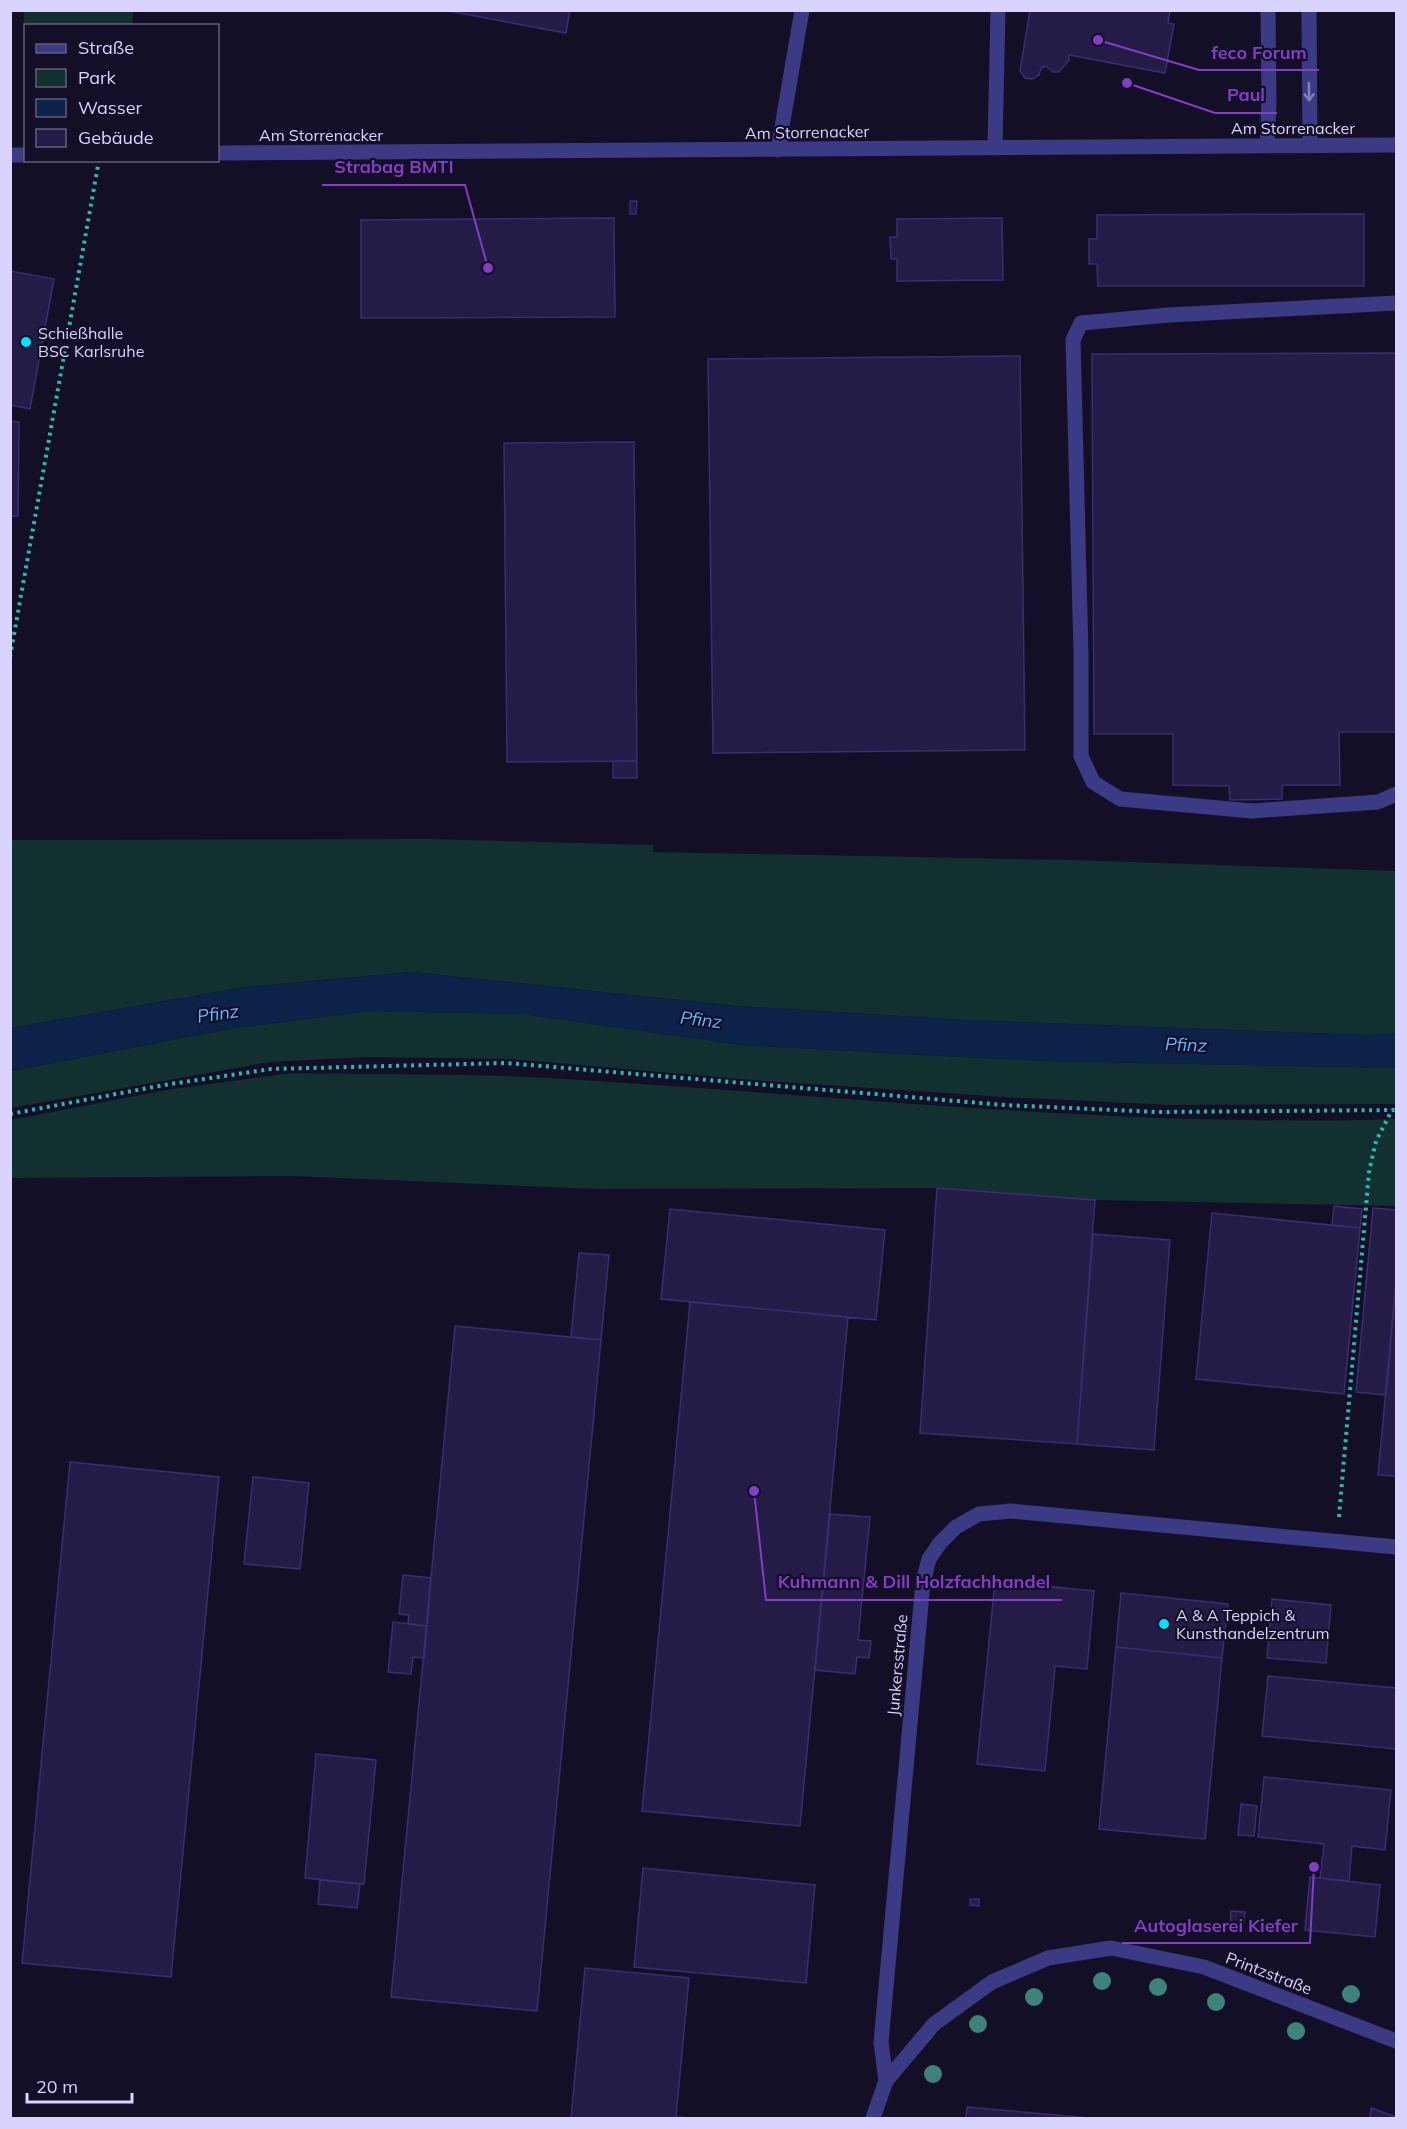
<svg xmlns="http://www.w3.org/2000/svg" width="1407" height="2129" font-family="Mulish,sans-serif">
<rect width="100%" height="100%" fill="#130f26"/>
<path fill="#12302f" d="M24,11V10L133,11L132,25L26,26L25,81Z
M429,839L653,845V852L1070,860L1396,871V1034L1366,1035L965,1020L736,1006L412,972L245,987L11,1028L10,840Z
M369,1011L524,1014L742,1045L886,1053L1045,1061L1396,1068V1104L1171,1105L1005,1097L751,1080L511,1059L366,1057L270,1062L11,1108V1071L229,1029Z
M291,1073C376,1075 462,1073 547,1078C830,1094 1112,1128 1396,1119V1206L1095,1200L937,1188L597,1189L294,1176L11,1178V1120L166,1090Z"/>
<path fill="#0c2248" d="M412,972L736,1006L965,1020L1366,1035L1396,1034V1068L1045,1061L886,1053L742,1045L524,1014L369,1011L229,1029L11,1071V1028L245,987Z"/>
<path fill="#241b47" stroke="#3b2d73" stroke-width="1.5" d="M443,10H570L566,33Z
M1030,10H1170L1168,23L1174,24L1165,73L1069,55V60L1059,72H1053L1046,66L1041,68L1039,75L1032,79L1025,78L1020,71Z
M630,201H637L636,214H630Z
M1364,214V286H1098L1097,264H1089V239H1097V215Z
M614,218L615,317L361,318V220Z
M1002,218L1003,280L897,281V259H891L890,237H897V219Z
M10,271L54,279L30,409L10,405Z
M1396,353V732H1339L1340,785H1282V799L1230,800L1229,786L1173,785V734H1094L1092,354Z
M1020,356L1025,750L713,753L708,359Z
M10,421L19,422L18,516H10Z
M634,442L637,761L507,762L504,443Z
M613,761H637V778H613Z
M937,1188L1095,1200L1077,1444L920,1433Z
M1334,1206L1362,1209L1360,1228L1332,1225Z
M1373,1208L1396,1210V1282L1386,1395L1356,1392Z
M670,1209L885,1230L876,1320L661,1299Z
M1212,1213L1360,1228L1344,1394L1196,1379Z
M1093,1234L1170,1240L1154,1450L1077,1444Z
M579,1253L609,1255L601,1340L571,1337Z
M1396,1282V1476L1378,1475Z
M690,1302L848,1317L800,1826L642,1811Z
M455,1326L601,1340L537,2011L391,1997Z
M70,1462L219,1477L171,1977L22,1963Z
M253,1477L309,1483L300,1569L244,1564Z
M830,1514L870,1517L858,1640L871,1641L869,1658L857,1657L855,1674L815,1670Z
M403,1575L431,1578L427,1626L408,1624L409,1615L399,1614Z
M995,1581L1094,1591L1087,1669L1055,1666L1045,1771L977,1764Z
M1121,1593L1228,1604L1222,1658L1116,1647Z
M1272,1599L1331,1605L1326,1663L1267,1658Z
M393,1622L427,1626L424,1658L413,1657L411,1674L388,1672Z
M1116,1647L1222,1658L1205,1839L1099,1829Z
M1268,1676L1396,1688V1749L1262,1736Z
M316,1754L376,1760L364,1884L305,1878Z
M1264,1777L1391,1790L1385,1850L1352,1846L1349,1881L1320,1878L1324,1844L1258,1837Z
M1241,1804L1257,1806L1254,1836L1238,1835Z
M643,1868L815,1885L806,1983L634,1967Z
M1310,1877L1380,1885L1375,1937L1305,1930Z
M320,1880L360,1884L357,1908L318,1904Z
M970,1899H979V1906L970,1905Z
M1231,1911L1245,1912L1243,1928L1230,1927Z
M585,1968L689,1978L676,2117L690,2118H571Z
M967,2107L1089,2118H966Z
M1371,2108L1396,2117V2118H1370Z"/>
<g fill="none" stroke-linecap="round" stroke-linejoin="round">
<path stroke="#2fb8b0" stroke-width="4" stroke-dasharray="3 4.5" stroke-linecap="butt" d="M10,657L99,160
M10,1114L164,1085L271,1069L506,1063L1004,1105L1157,1112L1396,1110
M1339,1517L1369,1172L1376,1141L1392,1110"/>
<path stroke="#3d3a85" stroke-width="15" d="M1309,10L1310,145
M1267,146L1269,101L1268,10
M995,147L998,10
M778,150L802,10
M218,153L1396,145
M10,155H26
M1396,303L1169,315L1081,323L1073,340L1081,654V756L1093,782L1120,799L1252,811L1378,802L1396,794
M886,2081L881,2042L923,1582L929,1559L940,1543L956,1527L979,1514L1011,1511L1396,1547
M873,2118L886,2081L934,2024L992,1982L1048,1958L1111,1948L1204,1967L1396,2041"/>
</g>
<g fill="#3d827b">
<circle cx="1102" cy="1981" r="9"/>
<circle cx="1158" cy="1987" r="9"/>
<circle cx="1351" cy="1994" r="9"/>
<circle cx="1034" cy="1997" r="9"/>
<circle cx="1216" cy="2002" r="9"/>
<circle cx="978" cy="2024" r="9"/>
<circle cx="1296" cy="2031" r="9"/>
<circle cx="933" cy="2074" r="9"/>
</g>
<defs><path id="oneway-shaft" d="M-6 0H5M1.5-3L5.5 0L1.5 3" fill="none" stroke-width="1.6" stroke-linecap="round" stroke-linejoin="round" transform="scale(1.5)"/></defs>
<use stroke="#837fbc" href="#oneway-shaft" transform="translate(1309 92) rotate(89)"/>
<g fill="#00e5ff" stroke="#130f26" stroke-width="2">
<circle cx="26" cy="342" r="6"/>
<circle cx="1164" cy="1624" r="6"/>
</g>
<g text-anchor="middle" stroke-width="4.5" stroke-linejoin="round" paint-order="stroke">
<g font-size="16" fill="#d9d4ff" stroke="#130f26">
<text x="1293" y="134">Am Storrenacker</text>
<text transform="translate(807 132) rotate(-1)" y="6">Am Storrenacker</text>
<text x="321" y="141">Am Storrenacker</text>
<text transform="translate(897 1665) rotate(-85)" y="6">Junkersstraße</text>
<text transform="translate(1269 1973) rotate(21)" y="6">Printzstraße</text>
</g>
<g font-size="16" fill="#d9d4ff" stroke="#130f26" text-anchor="start">
<text x="38" y="339">Schießhalle<tspan x="38" dy="18">BSC Karlsruhe</tspan></text>
<text x="1176" y="1621">A &amp; A Teppich &amp;<tspan x="1176" dy="18">Kunsthandelzentrum</tspan></text>
</g>
<g font-size="18" font-style="italic" fill="#62b6ff" stroke="#130f26">
<text transform="translate(218 1014) rotate(-8)" y="6">Pfinz</text>
<text transform="translate(701 1020) rotate(7)" y="6">Pfinz</text>
<text transform="translate(1186 1045) rotate(2)" y="6">Pfinz</text>
</g>
</g>
<path fill="none" stroke="#843dc5" stroke-width="2" d="M1098 40L1199 70H1319M1127 83L1215 113H1277M488 268L465 185H322M754 1491L766 1600H1062M1314 1867L1310 1943H1122"/>
<g fill="#843dc5" stroke="#130f26" stroke-width="2">
<circle cx="1098" cy="40" r="6"/>
<circle cx="1127" cy="83" r="6"/>
<circle cx="488" cy="268" r="6"/>
<circle cx="754" cy="1491" r="6"/>
<circle cx="1314" cy="1867" r="6"/>
</g>
<g font-size="18" text-anchor="middle" font-weight="bold" fill="#843dc5" stroke="#130f26" stroke-width="4.5" stroke-linejoin="round" paint-order="stroke">
<text x="1259" y="59">feco Forum</text>
<text x="1246" y="101">Paul</text>
<text x="394" y="173">Strabag BMTI</text>
<text x="914" y="1588">Kuhmann &amp; Dill Holzfachhandel</text>
<text x="1216" y="1932">Autoglaserei Kiefer</text>
</g>
<rect width="1407" height="2129" fill="none" stroke="#d9d4ff" stroke-width="24"/>
<rect x="24" y="24" width="195" height="138" fill="#130f26" stroke="#625e7d" stroke-width="1.5"/>
<rect x="36" y="44" width="30" height="9" fill="#3d3a85" stroke="#625e7d" stroke-width="1.5"/>
<text x="78" y="54" font-size="18" fill="#d9d4ff">Straße</text>
<rect x="36" y="69" width="30" height="18" fill="#12302f" stroke="#625e7d" stroke-width="1.5"/>
<text x="78" y="84" font-size="18" fill="#d9d4ff">Park</text>
<rect x="36" y="99" width="30" height="18" fill="#0c2248" stroke="#625e7d" stroke-width="1.5"/>
<text x="78" y="114" font-size="18" fill="#d9d4ff">Wasser</text>
<rect x="36" y="129" width="30" height="18" fill="#241b47" stroke="#625e7d" stroke-width="1.5"/>
<text x="78" y="144" font-size="18" fill="#d9d4ff">Gebäude</text>
<path d="M27 2093v9h105v-9" fill="none" stroke="#d9d4ff" stroke-width="3"/>
<text x="36" y="2093" font-size="18" fill="#d9d4ff" stroke="#130f26" stroke-width="4.5" paint-order="stroke">20 m</text>
</svg>
